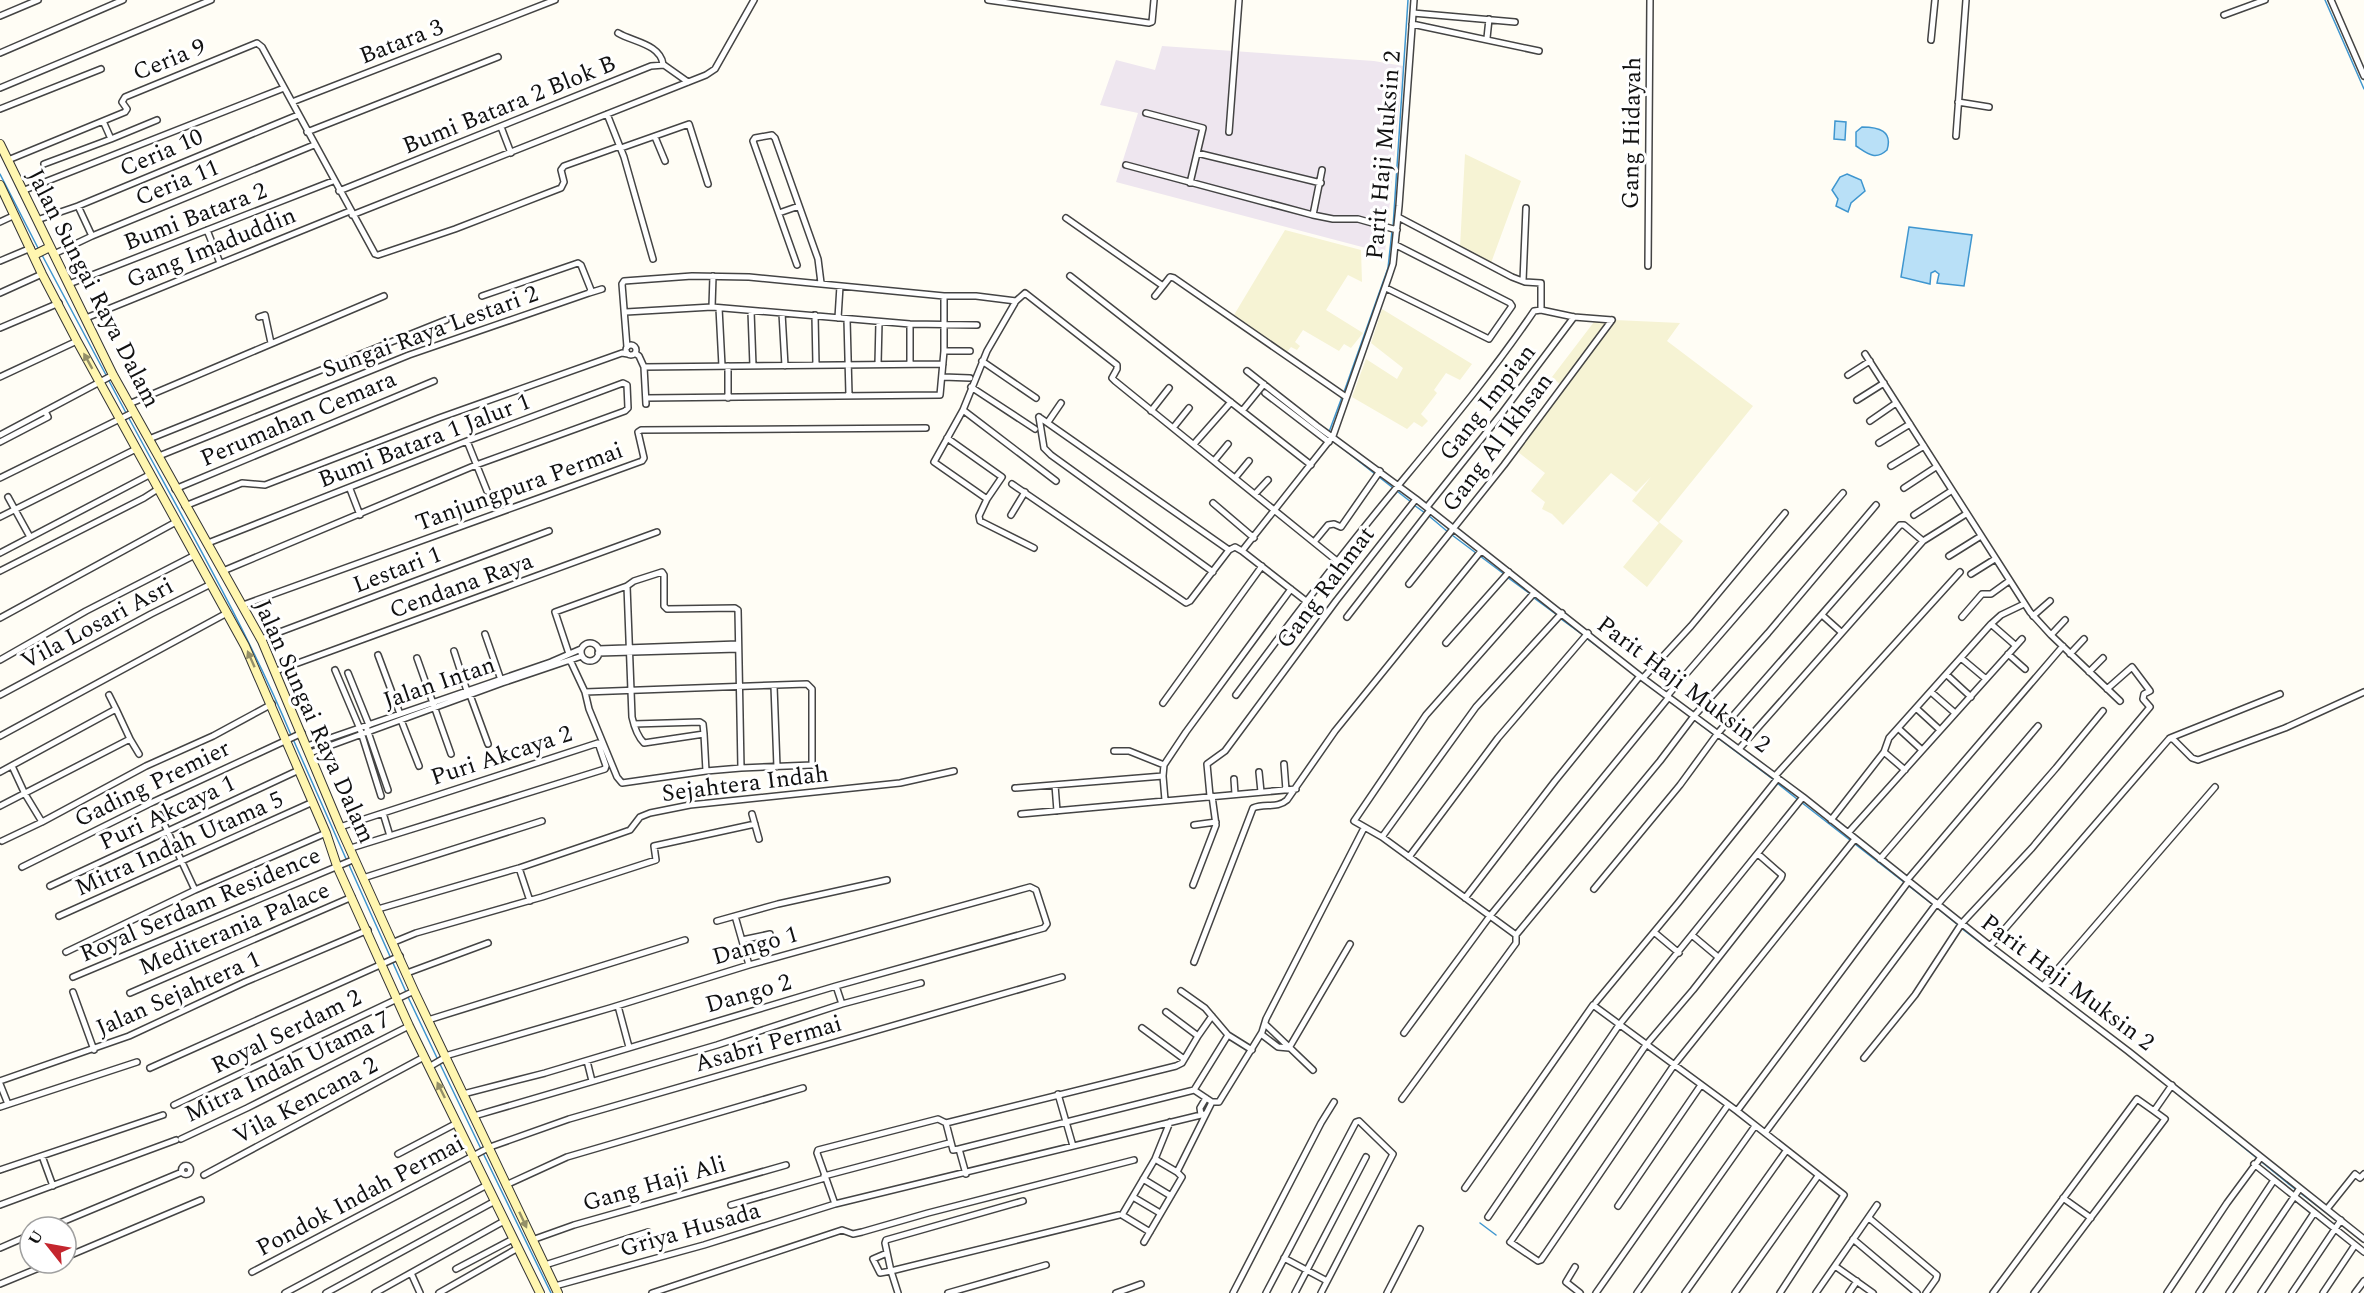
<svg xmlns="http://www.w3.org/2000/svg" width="2364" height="1293" font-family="Spectral,serif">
<rect width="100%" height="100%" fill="#fffdf5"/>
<path fill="#eee6ef" d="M1162,46L1374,61L1403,66L1385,253L1116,182L1138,113L1100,105L1116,60L1155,70Z"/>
<path fill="#f6f3d4" d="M1465,154L1521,181L1491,263L1460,247Z
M1285,230L1361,250L1362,282L1348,275L1326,310L1363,333L1351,348L1344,344L1339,351L1303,330L1295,342L1300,346L1297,350L1291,347L1287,352L1234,315Z
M1382,309L1472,364L1460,380L1446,373L1434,390L1437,393L1421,414L1428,421L1422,427L1414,422L1407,429L1352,397L1366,359L1397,379L1403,368L1371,343Z
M1597,318L1612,319L1563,387L1552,377Z
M1615,320L1680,323L1667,341L1753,406L1659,522L1683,541L1647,587L1623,567L1659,523L1632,501L1651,477L1636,492L1611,473L1563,525L1552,514L1542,509L1545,502L1531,491L1545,473L1518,452Z"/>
<path fill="#b9e0f7" stroke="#3f96cf" stroke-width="1.5" d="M1835,121L1846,122L1845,140L1834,139Z
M1862,127C1879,127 1893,131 1887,150C1875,161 1867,153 1856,146V132Z
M1847,174L1861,180L1865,191L1851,203L1848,212L1836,206L1838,199L1832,190L1840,177Z
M1909,227L1972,235L1964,286L1937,283L1939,274L1935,271L1931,273L1930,284L1901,277Z"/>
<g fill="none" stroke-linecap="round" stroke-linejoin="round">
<path stroke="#3f96cf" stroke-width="1.5" d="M2325,0L2364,89
M0,174L38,248
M1393,227L1408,0
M42,255L106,375
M108,379C170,497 239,611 291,735
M1344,392L1388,268L1392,231
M1329,432L1342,397
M1337,444L1375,474
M1379,477L1411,502
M1414,505L1425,513
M1429,516L1448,532
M1452,535L1476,553
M1480,556L1504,574
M1507,577L1529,593
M1534,598L1557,615
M1561,619L1583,635
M1586,638L1621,664
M1696,721L1714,735
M1718,738L1774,780
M293,739L347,861
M1777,783L1797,799
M1801,802L1932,904
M349,865L406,992
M1936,907L1958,925
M1961,928L2048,994
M408,997L438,1060
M440,1064L481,1149
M2159,1079L2295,1189
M483,1153L551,1293
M2299,1192L2355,1235
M1480,1223L1496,1235"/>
<g stroke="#444" stroke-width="8">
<path id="street" d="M988,0L1149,23L1152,22L1154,0
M2331,0L2364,76
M1413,13L1515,22
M2224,15L2265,0
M0,16L38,0
M1412,24L1539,51
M618,33C633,42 660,44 663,64
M1487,38L1489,19
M1931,40L1935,0
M0,53L123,0
M0,88L211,0
M292,102L555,0
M1958,102L1989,107
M0,109L101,69
M1146,113L1203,128L1190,183
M607,114L624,157L653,259
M501,127L511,153
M307,132L498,57
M1229,132L1239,0
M1956,136L1966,0
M655,137L665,161
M111,139L157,120
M621,148L689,124L708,184
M1197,153L1321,183
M8,160L125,112L127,109L122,102L125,97L257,43L262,47L375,254L378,255L455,229L561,188L564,182L561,170L564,166L620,146
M44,164L111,139L103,121
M1126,165L1313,215L1333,219H1358L1397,230
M22,191L284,88
M339,191L651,66L664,65L688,82
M78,206L92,236
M779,213L799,206
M352,215L706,75L715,69L754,0
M1313,215L1322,170
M1066,218L1163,286L1170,277L1174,278L1346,397
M37,220L78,206L298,115
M0,222L15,215
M207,230L220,263
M54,254L92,236L314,145
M0,261L31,248
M797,265L753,141L755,138L772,135L775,138L818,259L821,283
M1648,266L1650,0
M1070,276L1311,465
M1523,281L1526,208
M69,284L333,181
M1386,288L1489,339L1512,306L1510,303L1396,245
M0,293L42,274
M589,293L602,289
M1155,296L1163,286
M712,307L713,276
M719,308L722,366
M1541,310L1574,317L1612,320
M751,311L753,366
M626,312L712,307L910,324L977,325
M782,313L785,366
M815,315L816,365
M259,317L265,315L271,343
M86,318L350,211
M838,318L840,286
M847,319L849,395
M910,324V364
M0,328L59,303
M626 350a5 5 0 1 1 10 0a5 5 0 1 1-10 0Z
M627,347L622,284L624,281L692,276L749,277L944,296H976L1016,301
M944,351H970
M635,353L639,356L644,367L943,364
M1865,354L2030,612L2051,635L2120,701
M982,361L1036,398
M878,364L879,322
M728,366V398
M644,367L646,404
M1247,371L1317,426L1416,499L1640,676L1803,797L1990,946L2128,1051L2364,1239
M1848,375L1870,361
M0,377L77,341
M943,377L970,378
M971,387L1035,429
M1265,393L1329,442
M646,398L940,395L944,351V296
M1857,400L1884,383
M129,404L384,296
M963,410L1056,481
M1151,411L1169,388
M1242,411L1264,384
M1039,417L1044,448L1051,455L1213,572
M1039,417L1229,550
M1870,421L1896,403
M1048,422L1061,403
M1173,428L1189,408
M0,435L113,375
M947,438L1002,477L987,499L934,462L963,410L987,351L1016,301L1025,293L1117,365V369L1112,378L1115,381L1337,561
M149,439L446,320
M467,441L487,491
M0,442L48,417L45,411
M1879,443L1910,424
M1194,444L1231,402
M159,456L409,355L589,293L591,290L581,265L578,263L482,296
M1214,461L1228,444
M1891,466L1924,446
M0,478L134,412
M1235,478L1249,461
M1012,484L1186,603L1190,601L1229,550L1235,547L1242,551
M1904,488L1936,467
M175,489L434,381
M350,489L360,515
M1255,494L1268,480
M8,497L30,537
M987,499L979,516L980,521L1034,548
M1213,503L1254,538
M185,506L242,483L265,485L439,418L622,353L628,354
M1427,507L1502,413L1574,317
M1011,515L1025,492
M1914,515L1951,491
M0,517L136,449
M1314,542L1328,525L1334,524L1341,527L1380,471
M208,543L467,441L623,383L627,385L628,408L625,411L476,465L223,571
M0,553L151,474
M1949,556L1981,536
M0,571L144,498L158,489
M1971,574L1995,559
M1409,584L1504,465L1612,320
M1306,601L1242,551L1333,436L1389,276L1393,264L1399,206L1414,0
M243,605L642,461L644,458L638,432L641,430L926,428
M1822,615L1841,632
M2033,616L2050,601
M1347,617L1430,510
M1962,617L1982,594H1991L2009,581
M0,618L176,522
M1991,624L2015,645
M485,634L501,680
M2051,635L2065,620
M261,639L549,531
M1446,643L1509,572
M581 652a9 9 0 1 1 18 0a9 9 0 1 1-18 0Z
M598,649L738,644
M454,651L467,691
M598,653L738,649
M569,654L555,612L627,586
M2008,654L2025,669
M2070,654L2084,639
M378,655L400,714
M417,658L451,754
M1961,658L1986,679
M0,660L86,611L195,555
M570,660L585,692
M335,670L360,729L381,796
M276,671L657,532
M2089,672L2103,658
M348,673L369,725
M1947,675L1971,697
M1643,678L1691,626L1785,513
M774,686L777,767
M1931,692L1955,713
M0,695L151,614L211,584
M109,695L116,709
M470,695L488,744
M1236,695C1288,625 1341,554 1397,487C1445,429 1492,373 1534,311L1541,310V283L1525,282L1512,277L1398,217
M1667,696L1843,493
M1163,703L1262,566
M1916,708L1940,730
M401,720L419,766
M634,724L700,722L703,724L704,734L706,771L741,768L738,610L735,608L667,609L664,606V575L662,572L634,581L627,586L632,717C634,726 638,737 644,743L704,734
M1898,728L1922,750
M367,729L388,790
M0,736L227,613
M2170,738L2280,694
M130,739L139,754
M307,746L551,662L581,649
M1739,749L1923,541L1966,514
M1114,751H1129L1164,765
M1884,752L1905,770
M310,753L502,683L582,656
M1284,764L1286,790
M12,766L25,794L42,822
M706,771L622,783L617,777L589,709L585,692L807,684L812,689V765L741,768
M0,772L116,709L130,739L0,806
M1259,772L1261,792
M1163,776L1164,765L1186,732L1291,589
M1775,776L1960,572
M1234,779L1235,794
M1055,785L1057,811
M1015,788L1163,776L1165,800
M1210,796L1207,764L1225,751L1336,601L1416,499
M383,813L390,836
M752,814L759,839
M1021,814L1296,789
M160,815L195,890
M1831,820L1884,752L1889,738L1898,728L1991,624L2001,615L2024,604
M1194,825L1216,822
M340,827L598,743L606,766L605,769L351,848
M1848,833L2022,639
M1382,837L1476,707L1562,613
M2,841L42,822L146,766L213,736L272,704
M1758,854L1782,875L1781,878L1693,990L1646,1045L1511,1241L1510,1242L1538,1261L1541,1260L1674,1065L1855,839
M1409,857L1498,738L1588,633
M1880,859L2063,646
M22,867L153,802L302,733
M519,868L530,901
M363,878L542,821
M1193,885L1216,825L1212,796
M50,886L299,770
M1594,889L1680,785L1718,733L1900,525H1904L1923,541
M1465,898L1555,781L1640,676
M1938,904L2056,768L2103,711
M378,909L519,868L610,837L630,830L640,817L650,813L690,805L900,783L954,771
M59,916L313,802
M735,916L749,965
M717,921L778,904L887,880
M1654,932L1679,953
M1516,935L1382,837L1354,821L1426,715L1534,593
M1693,936L1718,957
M742,940L770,934
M394,942L416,933L542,897L656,860L654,846L755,824
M1990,946L2169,739H2173L2192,758L2198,760L2285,728L2364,692
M66,952L195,890L326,833
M1194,962L1253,808C1265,803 1277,809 1287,800L1335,731L1481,551
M407,973L488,943
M73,977L355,859
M2043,986L2215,787
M1181,991L1205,1008L1228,1035
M73,992L94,1050
M130,993L352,897
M1596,1002L1678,903L1778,778
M842,1004L921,983
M618,1006L629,1047
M1166,1012L1198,1036L1212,1016
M428,1020L685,940
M1265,1024L1313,1070
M1142,1028L1184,1059
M1404,1033L1490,916L1669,697
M1261,1034L1278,1047L1289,1048L1350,944
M445,1056L610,1008L749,965L1030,887L1036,890L1047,924L1044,928L836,986L545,1073L463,1094
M1864,1058L1915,995L1962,923L2032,848L2150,707L2143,699L2144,694L2150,691L2132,667L2107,689
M587,1061L592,1081
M429,1067L446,1057
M150,1068L400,956
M0,1081L129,1036L245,982L368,930
M0,1084L8,1104
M1194,1090L1228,1035L1252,1050
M1058,1094L1073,1146
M1402,1099L1516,943V935L1660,761L1694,716L1768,633L1876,505
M174,1105L414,991
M0,1107L137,1062
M1737,1111L1908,882V879L2038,726
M1201,1115L1200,1108L1206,1098
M474,1116L717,1045L842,1004L836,986
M1765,1133L1937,903
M181,1139L247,1108L409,1026
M959,1149L1194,1090L1212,1102
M398,1154L457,1123
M42,1156L53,1186
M1155,1159L1177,1172
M2254,1164L2364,1252
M181.5 1170a4.5 4.5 0 1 1 9 0a4.5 4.5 0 1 1-9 0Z
M0,1170L163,1115
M966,1174L959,1149L953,1150L946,1123L1176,1066L1182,1063L1198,1036
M204,1175L424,1057
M824,1176L949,1143
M1143,1179L1171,1196
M506,1185L567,1157L803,1088
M1465,1188L1593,1005L1737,1111L1844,1195L1780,1293
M1133,1197L1160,1213
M2063,1198L2091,1218
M835,1204L817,1153L818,1150L938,1119L946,1123
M0,1205L176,1140
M731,1205L825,1178
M1618,1206L1701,1085
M2327,1209L2355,1174L2360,1178L2364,1174
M1488,1217L1619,1025L1803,797
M1869,1218L1937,1275L1936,1279L1926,1293
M50,1227L182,1172
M1150,1232L1122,1215L1155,1159L1170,1122
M1853,1239L1917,1293
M532,1240L574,1225L786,1165
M1144,1242L1182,1177L1177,1172L1212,1102H1219L1262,1032L1266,1019L1364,828
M0,1248L30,1235
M887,1253L873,1259L880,1273L891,1271L885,1243L886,1240L1023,1201
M66,1257L201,1200
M1284,1258L1327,1281
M545,1265L648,1232
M1835,1266L1873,1293
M1575,1267L1566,1282L1580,1293
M456,1269L513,1239
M252,1272L490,1147L569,1119L1062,977
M411,1273L420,1293
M0,1284L51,1263
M555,1286L704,1245L835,1204L1205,1114
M285,1293L487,1185
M326,1293L495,1201
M375,1293L504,1221
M439,1293L518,1248
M652,1293L842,1230L853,1234L862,1232L928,1213L1134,1160
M898,1293L891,1271L1119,1215
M948,1293L1046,1265
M1116,1293L1141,1284
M1233,1293L1321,1123L1334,1102
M1266,1293L1356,1122L1359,1121L1393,1154L1321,1293
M1295,1293L1366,1157
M1387,1293L1420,1229
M1596,1293L1728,1105
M1637,1293L1755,1126
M1685,1293L1786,1151
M1735,1293L1818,1176
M1816,1293L1877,1205
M1849,1293L1857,1281
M1993,1293L2137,1099L2154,1111
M2034,1293L2165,1119L2154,1111L2172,1085
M2167,1293L2227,1203L2261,1157
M2199,1293L2274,1180
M2229,1293L2300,1188
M2261,1293L2314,1213
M2292,1293L2341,1220
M2323,1293L2355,1245
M2355,1293L2364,1281"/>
</g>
<g stroke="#333" stroke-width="10">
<path id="secondary" d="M0,144L113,375L262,641L340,827L414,991L558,1293
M0,185L42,274L77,341L245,646L326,833L337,866L409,1026L540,1293
M34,255L50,247"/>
</g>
<use href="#street" stroke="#fff" stroke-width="5"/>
<use href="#secondary" stroke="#fff6b0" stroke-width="8"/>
</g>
<defs><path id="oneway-solid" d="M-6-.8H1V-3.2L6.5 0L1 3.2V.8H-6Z" transform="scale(1.5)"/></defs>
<g fill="#948f68">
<use href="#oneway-solid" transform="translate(88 361) rotate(-119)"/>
<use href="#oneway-solid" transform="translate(251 659) rotate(-114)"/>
<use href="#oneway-solid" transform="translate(441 1090) rotate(-116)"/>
<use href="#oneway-solid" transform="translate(523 1220) rotate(65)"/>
</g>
<g text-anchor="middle" stroke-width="6" stroke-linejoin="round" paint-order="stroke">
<g font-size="24" fill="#111" stroke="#fff">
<text transform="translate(401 41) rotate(-21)" y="8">Batara 3</text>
<text transform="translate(169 59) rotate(-22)" y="8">Ceria 9</text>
<text transform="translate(509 104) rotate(-22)" y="8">Bumi Batara 2 Blok B</text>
<text transform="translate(1631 133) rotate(-89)" y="8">Gang Hidayah</text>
<text transform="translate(161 152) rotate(-23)" y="8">Ceria 10</text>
<text transform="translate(1383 155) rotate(-85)" y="8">Parit Haji Muksin 2</text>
<text transform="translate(177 182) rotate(-22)" y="8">Ceria 11</text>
<text transform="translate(195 216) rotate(-21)" y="8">Bumi Batara 2</text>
<text transform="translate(211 247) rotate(-22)" y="8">Gang Imaduddin</text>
<text transform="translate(94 288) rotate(63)" y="8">Jalan Sungai Raya Dalam</text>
<text transform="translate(430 331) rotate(-20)" y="8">Sungai Raya Lestari 2</text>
<text transform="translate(1487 402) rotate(-52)" y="8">Gang Impian</text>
<text transform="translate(298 418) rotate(-23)" y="8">Perumahan Cemara</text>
<text transform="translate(424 440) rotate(-21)" y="8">Bumi Batara 1 Jalur 1</text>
<text transform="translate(1497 442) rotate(-53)" y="8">Gang Al Ikhsan</text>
<text transform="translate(519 486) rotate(-20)" y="8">Tanjungpura Permai</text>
<text transform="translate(397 569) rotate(-21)" y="8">Lestari 1</text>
<text transform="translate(461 585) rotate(-20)" y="8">Cendana Raya</text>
<text transform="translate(1325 587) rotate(-53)" y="8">Gang Rahmat</text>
<text transform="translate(97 623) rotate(-28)" y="8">Vila Losari Asri</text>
<text transform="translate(439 682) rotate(-19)" y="8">Jalan Intan</text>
<text transform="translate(1684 684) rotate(37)" y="8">Parit Haji Muksin 2</text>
<text transform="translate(315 721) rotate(66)" y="8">Jalan Sungai Raya Dalam</text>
<text transform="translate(501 755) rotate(-18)" y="8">Puri Akcaya 2</text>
<text transform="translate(152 783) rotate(-26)" y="8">Gading Premier</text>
<text transform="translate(745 783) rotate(-7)" y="8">Sejahtera Indah</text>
<text transform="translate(167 812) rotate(-25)" y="8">Puri Akcaya 1</text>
<text transform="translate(179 843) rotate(-24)" y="8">Mitra Indah Utama 5</text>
<text transform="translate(200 904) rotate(-23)" y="8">Royal Serdam Residence</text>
<text transform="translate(234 928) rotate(-23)" y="8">Mediterania Palace</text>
<text transform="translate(755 945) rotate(-16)" y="8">Dango 1</text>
<text transform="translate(2068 982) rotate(37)" y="8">Parit Haji Muksin 2</text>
<text transform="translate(178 993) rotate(-24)" y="8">Jalan Sejahtera 1</text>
<text transform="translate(748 993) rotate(-16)" y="8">Dango 2</text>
<text transform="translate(286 1031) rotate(-26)" y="8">Royal Serdam 2</text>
<text transform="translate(768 1043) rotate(-16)" y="8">Asabri Permai</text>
<text transform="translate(287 1066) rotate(-26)" y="8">Mitra Indah Utama 7</text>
<text transform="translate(305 1100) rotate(-28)" y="8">Vila Kencana 2</text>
<text transform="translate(654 1183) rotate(-16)" y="8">Gang Haji Ali</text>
<text transform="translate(360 1195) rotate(-28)" y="8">Pondok Indah Permai</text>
<text transform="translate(690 1229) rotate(-16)" y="8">Griya Husada</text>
</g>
</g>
<g transform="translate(48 1245) rotate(301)"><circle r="28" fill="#ffffff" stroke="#a0a0a0" stroke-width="1.5"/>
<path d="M0-4.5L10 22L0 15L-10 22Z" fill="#c4262e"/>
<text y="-9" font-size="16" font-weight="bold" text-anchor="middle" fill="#111111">U</text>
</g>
</svg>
